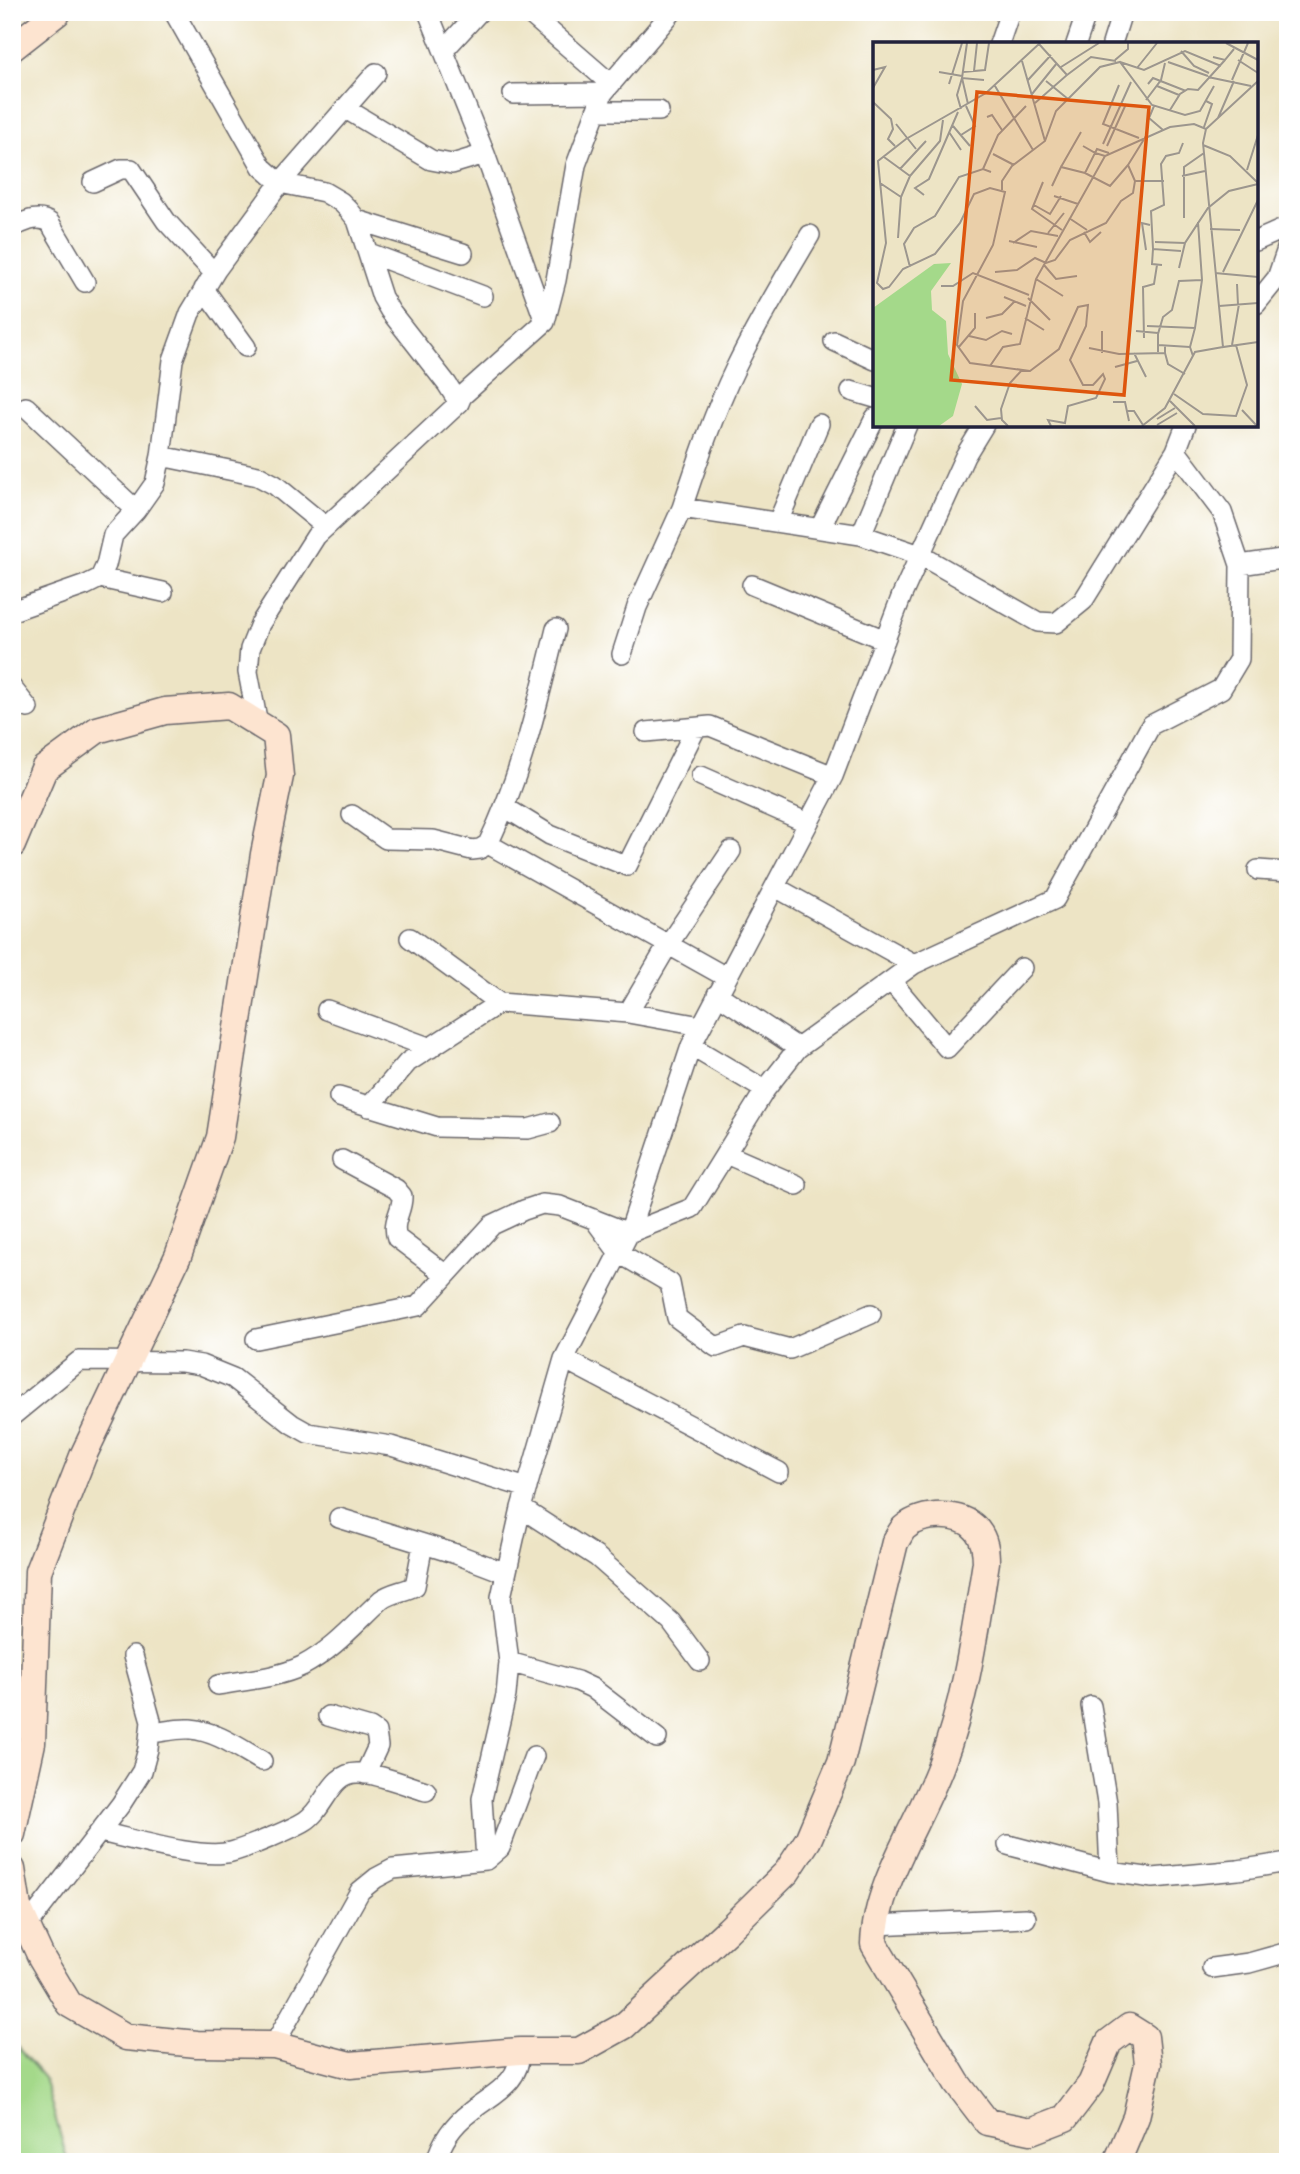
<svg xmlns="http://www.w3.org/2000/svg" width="1300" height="2174" font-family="'Playpen Sans',sans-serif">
<rect width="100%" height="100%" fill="#fff"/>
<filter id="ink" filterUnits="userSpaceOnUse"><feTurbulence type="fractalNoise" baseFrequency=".0143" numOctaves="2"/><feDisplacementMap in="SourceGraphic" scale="14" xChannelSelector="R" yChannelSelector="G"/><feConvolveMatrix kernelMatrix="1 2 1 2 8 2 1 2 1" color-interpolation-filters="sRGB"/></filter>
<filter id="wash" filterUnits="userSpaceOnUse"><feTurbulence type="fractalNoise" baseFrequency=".00686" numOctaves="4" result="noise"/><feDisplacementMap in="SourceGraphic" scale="28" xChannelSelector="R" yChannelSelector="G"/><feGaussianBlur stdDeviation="1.57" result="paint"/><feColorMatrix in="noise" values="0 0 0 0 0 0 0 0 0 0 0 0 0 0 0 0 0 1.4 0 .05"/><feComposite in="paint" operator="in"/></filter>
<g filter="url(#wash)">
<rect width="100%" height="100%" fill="#ede4c5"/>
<path fill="#a4d98a" stroke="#637e62" stroke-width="2" d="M12,2041L44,2078L68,2162H12Z"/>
</g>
<g filter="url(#ink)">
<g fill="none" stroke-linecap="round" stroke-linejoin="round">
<g stroke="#69666b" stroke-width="22">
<path id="street" d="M174,12L262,167L280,183L324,192L341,202L349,210L357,220L382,297L390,311L447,384L459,403
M428,12L485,154L545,322
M528,12L611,84
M999,44L1010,12
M1076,44L1087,12
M1112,44L1122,12
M444,50L479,12
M513,94L603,93
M346,109L431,160L452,164L485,154
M596,111H659
M93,182L121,169H131L166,221L214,273
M357,220L463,253
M12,227C24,222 38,214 50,223L85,282
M1256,241L1288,227
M369,253L483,296
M204,289L246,347
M1256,304L1277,278L1288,246
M834,341L875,360
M851,391L875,398
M26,407L136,510
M161,456L258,476L275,485L326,527
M682,508C698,460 714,412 736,367C758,321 784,279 810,235
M778,522L819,424
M820,528L875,418
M861,535L907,425
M1240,565L1288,558
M100,578L106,565L113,535L136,510L155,483L161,456L173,360L190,313L216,270L280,183L376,73
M752,585L885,640
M12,611L86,585L100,578L163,592
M556,629C538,703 521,776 488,844L726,977
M622,654L637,607L682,508L861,535L920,555L1038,622L1056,623L1083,601L1176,451
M12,688L28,708
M258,724L248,672L250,649L260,624L316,536L459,403L462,396L545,322L556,280L576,165L603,93L672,12
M646,732L710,726L833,776
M701,776L808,823
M506,808L550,835L627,866L696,728
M352,815L386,839L433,840L472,850L480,849L488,844
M1258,870L1288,872
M775,887L914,964
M410,938L499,1003
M891,981L947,1048L1022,968
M717,994L798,1048
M327,1010L431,1048
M628,1013L668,945L731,851
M691,1046L765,1090
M339,1097L437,1127L528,1129L550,1123
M369,1107L408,1062L499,1003L628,1013L701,1026
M726,1154L797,1185
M342,1160L396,1189L402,1196C403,1211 391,1221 397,1238L446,1275
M594,1219L619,1253L670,1283L677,1318L716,1347L744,1337L790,1349L871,1314
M256,1339L418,1306L492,1225L524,1210L542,1204L560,1206L629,1233L692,1208L765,1090L798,1048L914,964L1055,899L1151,725L1221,689L1239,659L1240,565L1222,512L1176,451L1186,425
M564,1359L779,1472
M12,1416L79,1361L182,1362L201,1365L233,1378L292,1424L308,1433L391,1446L527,1488
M521,1508L597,1557L671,1622L700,1661
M339,1518L456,1554L506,1573
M509,1662L577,1681L592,1688L657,1738
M218,1685C245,1680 277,1678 302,1666C333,1650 356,1623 381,1600C392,1592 403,1592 415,1586L423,1544
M1091,1706L1107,1803L1110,1872
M328,1716L370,1728L376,1732L378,1746L365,1774
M150,1733C163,1732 177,1728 190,1729C216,1731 239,1748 262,1761
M100,1832C133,1839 200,1860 231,1852C247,1848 292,1829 305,1821C325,1809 331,1771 359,1773C377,1773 408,1786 426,1791
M1008,1845L1110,1872L1153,1878L1238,1870L1288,1862
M486,1860L500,1848L534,1756
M875,1925L1026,1918
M27,1926L121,1804L142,1771L148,1749L151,1721L133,1656
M1212,1968L1249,1963L1288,1952
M274,2045L360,1891L376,1878L393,1869L486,1860L482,1799L506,1695L509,1662L501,1597L521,1508L564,1359L629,1233L691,1046L833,776L902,595L965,456L984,425
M436,2162C441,2142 454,2124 470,2112C492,2094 520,2084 520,2051"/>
</g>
<g stroke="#69666b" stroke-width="29">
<path id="secondary" d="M12,48L58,12
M12,845L44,769L97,730L165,711L229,706L276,735L280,776L264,854L220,1137L178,1256L83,1456L38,1571L32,1743L12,1834
M12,1869L18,1907L41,1957L69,2004L126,2037L197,2044L274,2045L350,2065L520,2051H579L624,2026L728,1930L787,1872L808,1840L841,1762L895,1542C898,1538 901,1531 904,1528C922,1512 962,1511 977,1530C985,1540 986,1551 986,1562C975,1631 966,1700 941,1765C920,1822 876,1883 874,1944L957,2083L987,2122L1031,2131L1065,2118L1091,2084L1109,2042L1129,2027L1145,2037L1148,2064L1136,2117L1117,2162"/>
</g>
<use href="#street" stroke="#fff" stroke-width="19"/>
<use href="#secondary" stroke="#fde4d0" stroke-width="26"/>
</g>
</g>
<g transform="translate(873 42)">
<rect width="385" height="385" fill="#ede4c5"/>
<path d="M78,221L58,249L59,268L73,279L75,312L89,342L80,374L66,384H0V266L61,222Z" fill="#a4d98a"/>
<path fill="none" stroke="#9c968e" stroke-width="2" d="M94,1L89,36L95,62M167,1L113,51L33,97L5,119L13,201L4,241L10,247L16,245L30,227L62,212L87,181L101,152L117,146L132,150L120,203L90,259L84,303L97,321L157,329L186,307L205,265L215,263L213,284L197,318L210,343H220L230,332L232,337L223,356L195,364L192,381L175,378L178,384M353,1L385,18M308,9L321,24L336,31M340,15L352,18L361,7M242,18L255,7V1M365,18L385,31M149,19L172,99M247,20L271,28L312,9L348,24M295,20L335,34M188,25L226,1M264,26L284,1M0,28L12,25L0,46M101,29L104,1M66,30L89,34M90,30L112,28L116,1M194,33L218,15L243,19M335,35L378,44M155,38L178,13M359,38L375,1M173,39L195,57M385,39L333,87L330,101L350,305L385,300M76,42L89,1M275,42L280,36L313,49M246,43L230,82L266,96M122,44L160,108M284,44L306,53M159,52L184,21M273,58L288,38L292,21M0,60L18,77L20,87L15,97L22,104M162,61L194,33L166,2M281,64L276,76L290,88M88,67L84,53L89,36L111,38M297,68L307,52L315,47L325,48L352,18M114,75L119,73L129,88M345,76L361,39M23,82L43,107M80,84L97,104M331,85L339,62L333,59M76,90L88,108M88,93L102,84L93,64M230,102L258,40M330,103L357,114L385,141M210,104L222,111L212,131M234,104L253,62M120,112L141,123M232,114L222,111L224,107L236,111M11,115L37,134L28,155L25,196M188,125L208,90M27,127L53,99M110,127L125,93L153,64M374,128L385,93M37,134L67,99L70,78M309,134L332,129M262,139H291M170,140L159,167L189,188M7,141L28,155M179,144L188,125L212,131L237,144L255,123M129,148V139L139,124L172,99L183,69L227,25L247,20L279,63L312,73L327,69L341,44M51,153L42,146L56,137L85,70M181,154L205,162M161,163L177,172L188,154M196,176L214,188M311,176V125L331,111M337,187L367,188M211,190L217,200L228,190M175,191L191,171M136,199L164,205M282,200L312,201M140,201L158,189L185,194M280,207L278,169L291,163L288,122L293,114L306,111L310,101M273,208L269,181L277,183M171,223L183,237L204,234M289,223L279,222L280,207L308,209M37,225L31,202L41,186L62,174L86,135L110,127L118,130M306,226L312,201L335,166L356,149L385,142M122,230L144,228L162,216L173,221L182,218L197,198L233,181L248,159L260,151L262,139L255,123L273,94M350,230L385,158M342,231L385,235M163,237L190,254M364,242L365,263M68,244H80L100,231L156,253M131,255L153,264M155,256L177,278M346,264L385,261M113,276L129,272L142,259M152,276L171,288M274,284L322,286L329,238L325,180M229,289V311M263,289L285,291M96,294L113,298L129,289L139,292M271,296L270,245L281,242L284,223M285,303L317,305M359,303L366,262M85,306L102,286V271M216,306L246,312L292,311V304M285,310V292L290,275L299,268L306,239L329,238M261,311L273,335M292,311L295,322L312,332M320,314L317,305L322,286M117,324L130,305L147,302L163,237L232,114L297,85L321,82L333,87M242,325L264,319M301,352L330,372L363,374L374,343L363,303M297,359L322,384M240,360H252L256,379M102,364L114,378L128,376M369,368L384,384M254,369H261L270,383M284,377L302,366M284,383L304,371M135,384L129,378L128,367L137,341L149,328M269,384L292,366L322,310L350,305"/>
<path fill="#de560e" fill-opacity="0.15" stroke="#de560e" stroke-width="3.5" d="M104,50L276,65L251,353L78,338Z"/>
<rect width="385" height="385" fill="none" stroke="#22223b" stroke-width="3.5"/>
</g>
<rect width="1300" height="2174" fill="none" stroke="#fff" stroke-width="42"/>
</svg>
